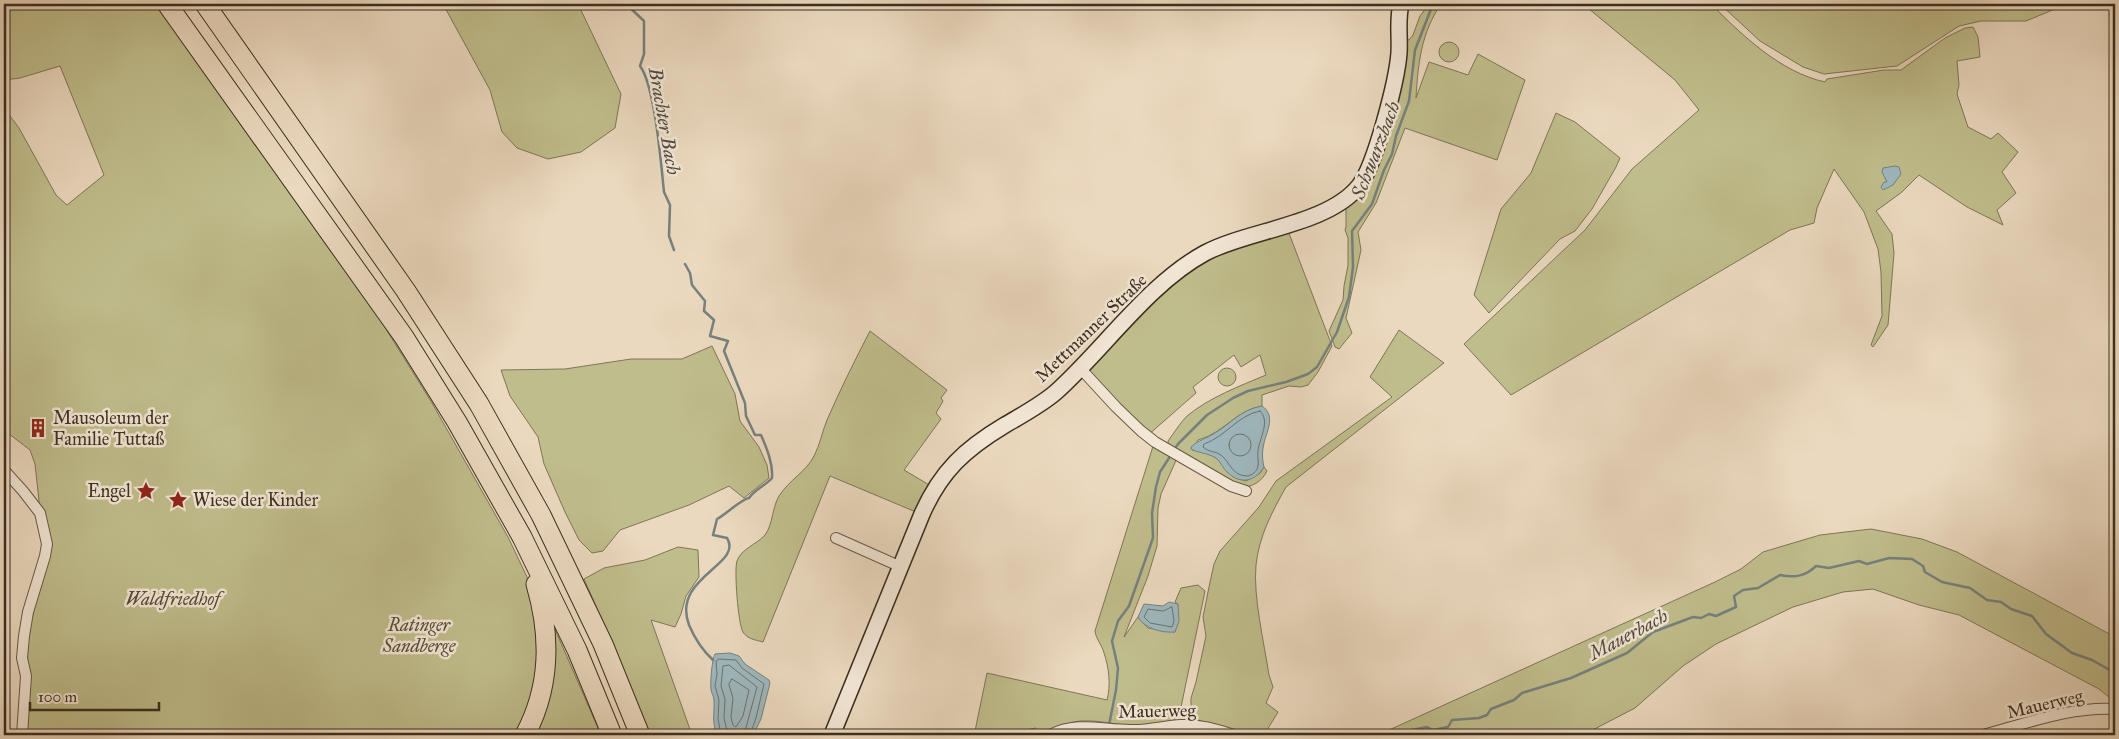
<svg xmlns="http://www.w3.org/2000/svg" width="2119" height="739" font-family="'IM FELL Great Primer',serif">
<rect width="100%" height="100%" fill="#ebd9bf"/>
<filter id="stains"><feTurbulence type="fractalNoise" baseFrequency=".004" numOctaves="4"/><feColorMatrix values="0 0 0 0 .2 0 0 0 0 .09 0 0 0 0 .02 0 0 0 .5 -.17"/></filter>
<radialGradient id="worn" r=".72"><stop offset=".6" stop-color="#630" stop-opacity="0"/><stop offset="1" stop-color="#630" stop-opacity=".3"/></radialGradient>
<path fill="#c0bd8c" stroke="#7e7656" d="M4,4H155L346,265L380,319H385L381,321L432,403L508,537L527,577L539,633L538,667L531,704L516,735H22V658L45,556L35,464L30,450L4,430V108L19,128L56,195L67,205L104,175L60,66L20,78L4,80Z
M443,4H578L621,94L615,128L581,152L548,159L517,148L502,132L490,90Z
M1429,4H1441C1421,33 1418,64 1416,98L1429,62L1468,75L1478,54L1525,80L1497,160L1405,128L1376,203L1358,232L1361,250L1346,318L1352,333L1339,349L1335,347L1329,331L1343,300L1344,286L1348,265V238L1345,230L1346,227V204L1359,191L1402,40H1409L1413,35L1420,16Z
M1583,4H1711C1742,35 1780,72 1825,82L1827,79L1884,70H1901L1945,38L1965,28L1973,27L1978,37L1980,57L1957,61L1959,85L1957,94L1968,127L1991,139L1998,133L2018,152L2002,172L2016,193L1997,210L2003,225L1967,207L1919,175L1902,192L1876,211L1892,234L1894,253L1888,325L1873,347L1871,345L1882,316L1881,272L1878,249L1864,212L1834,169L1817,208L1814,223L1790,230L1511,395L1464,344L1585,230L1632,169L1699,110L1675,80Z
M1720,4H2067L2026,21H1981L1959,26L1897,66L1824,74L1803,67L1760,41Z
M1439 52a10 10 0 1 1 20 0a10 10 0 1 1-20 0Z
M1556,113L1575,122L1620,158L1616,167L1592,209L1575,231L1560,239L1489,313L1474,295L1501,209L1531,173Z
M1287,228L1332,346L1318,372L1308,385L1301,387L1289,386L1262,395V406C1236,410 1224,433 1198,440L1192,450C1199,451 1213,454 1218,460C1231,471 1227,476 1246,481L1260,473L1264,467L1267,471C1262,481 1253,487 1243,487L1169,447L1168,441C1174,433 1180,423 1187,416C1210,397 1240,386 1266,375L1260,355L1241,367L1234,355L1193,387L1196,393L1147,436L1086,372L1119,329L1201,259Z
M1399,330L1444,363L1286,487C1272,512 1259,536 1256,565C1253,597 1264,642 1269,675L1273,687L1266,703L1278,712L1264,735H1244L1195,719L1191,709V698L1196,682L1206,636L1203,617L1209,587L1214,564L1220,551L1259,507L1276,481L1392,397L1370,377Z
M870,331L947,390L941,398L943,401L936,413L941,419L904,470L931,486L916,512L830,476L763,642C756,640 747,639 743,632C738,624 734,569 737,561C741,549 757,544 765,535C773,524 772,508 779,496C789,480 806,472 814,456C820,445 822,432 827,420C840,390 855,360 870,331Z
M712,346L735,394L740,421L759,447L767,465L769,478L744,498L729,486L689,505L620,530L603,551L592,553L579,540L565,512L544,464L538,437L510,396L501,370L565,369L631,359H682Z
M1218 377a9 9 0 1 1 18 0a9 9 0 1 1-18 0Z
M1154,443L1178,456L1161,494L1158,508L1157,546L1148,576L1124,637L1138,617L1148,628L1175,632L1178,604L1175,602L1181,588L1198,585L1205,591L1179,717C1144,737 1114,719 1080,721C1064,722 1052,735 1036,735V728L998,735H942L943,731L950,732L975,731L987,673L1107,700C1111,685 1109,668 1104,653C1102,645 1096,639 1095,631Z
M1871,529L1922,539L1957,552L2115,637V702L2099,689L1959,615L1919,605L1873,589L1843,592L1793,607L1716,644L1683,666L1635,708L1583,735H1378L1715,582L1741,569L1763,552L1820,535Z
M678,547L698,550L699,577L686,596L681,614L675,627L651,620L692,735H648L608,633L584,579L604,568L645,560Z
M554,627L601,735H529L549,628Z
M1203,728L1201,735H1056L1071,731Z"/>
<path fill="#9eb7bd" stroke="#76817e" d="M1895,166L1899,167L1901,174L1893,185L1883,190L1881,187L1884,182H1887L1882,172L1883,168Z
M1262,406C1276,415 1267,431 1264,443C1262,451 1262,459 1264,467C1256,481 1241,485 1228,473C1223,469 1221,462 1216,458C1208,453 1198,453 1191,449V447C1198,440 1206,439 1215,433C1232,423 1240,410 1262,406Z
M1169,602L1178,604L1179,621L1175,632C1162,633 1145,629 1138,617L1144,604L1163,606Z
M730,653L739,656L745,664L769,680L770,683L761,719L753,735H717C711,718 715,715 714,700C714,696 711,693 711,689C710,683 712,659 715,654Z"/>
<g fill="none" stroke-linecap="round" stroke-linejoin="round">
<path stroke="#6c736e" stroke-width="1" d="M1260,411C1271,421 1259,439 1258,451C1257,456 1259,462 1258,466C1258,471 1251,476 1247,476C1232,476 1230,462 1221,455C1215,451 1208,452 1203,447L1204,444C1225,437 1238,415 1260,411Z
M1229 445a11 11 0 1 1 22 0a11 11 0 1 1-22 0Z
M1172,607L1174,621L1172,627L1150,623L1144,617L1148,609L1163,611Z
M732,679L749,690L743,716L736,727L733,725L731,717L733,698L729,685Z
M721,735L718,719L719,700L715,686L717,674L716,661L719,659L736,660L742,668L764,684L756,718L750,735
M728,735L724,718L725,699L721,686L723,666L729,665L757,687L744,735"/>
<path stroke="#76817e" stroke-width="2.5" d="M626,4L644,21V54L640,66C655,86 661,164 664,192L670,205L669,236L674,250
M685,264L690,273L692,285L705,301L704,311L714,320L710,336L728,341L724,351L745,403L746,416L755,435H761C767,449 773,463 772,478C765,486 755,489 749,498C743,498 725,515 717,519L713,535L727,538C744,565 671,577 689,625C695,639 702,650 713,660
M1174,450L1178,444L1207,415L1233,398L1248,391L1286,382L1308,374L1317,367L1337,332L1349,297L1353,267L1352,231L1372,204L1384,170L1392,154L1396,136L1409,101L1415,50L1433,4
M1109,725L1116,690L1118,668L1112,641L1118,621L1129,606L1153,538L1152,513L1156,487L1160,472L1171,455
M1065,735C1071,731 1081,732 1088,735
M1408,735L1412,730L1427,727L1433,730L1448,727L1452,720L1479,718L1487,715L1491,709L1514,700L1522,693L1571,678L1627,653L1653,632L1693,617L1701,618L1709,614L1716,616L1736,607L1734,596L1743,590L1758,588L1780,575C1795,578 1806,576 1816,566L1829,568L1859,561L1867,564L1889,558L1912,559L1923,566L1925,572L1942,582L1970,588L1987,600L2001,602L2011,609L2032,616L2046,634L2072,653L2092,660L2115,673"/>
<g stroke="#675a47" stroke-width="12">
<path id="street" d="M1081,369L1116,407L1141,431L1155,442L1231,486L1246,491
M4,470L23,491L40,513L47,544L45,556L28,612L24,636L22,658L26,676L22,735
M836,538L899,566
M1050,735C1077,721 1102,730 1130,730C1147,731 1164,726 1181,725C1199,724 1217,729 1234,735
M1983,735C2025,724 2072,706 2115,709"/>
</g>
<g stroke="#3b2f1f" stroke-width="18">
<path id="secondary" d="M832,735L922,514C941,471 965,449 1005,425C1022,415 1041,405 1056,392C1104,349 1148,284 1205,253C1248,230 1328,225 1359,186C1375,166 1397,80 1399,53C1400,36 1397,20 1401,4"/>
</g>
<g stroke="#3b2f1f" stroke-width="21">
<path id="highway" d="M167,4L404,337L457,422L522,537L577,650L612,735
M205,4L406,291L479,404L541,515L603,644L640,735
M525,735C551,686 551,636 536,584"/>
</g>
<use href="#street" stroke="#f2e6d5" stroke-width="10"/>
<use href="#secondary" stroke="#f2e6d5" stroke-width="15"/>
<use href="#highway" stroke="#ebd9bf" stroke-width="19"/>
</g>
<defs>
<g id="building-bare" transform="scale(1.5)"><path d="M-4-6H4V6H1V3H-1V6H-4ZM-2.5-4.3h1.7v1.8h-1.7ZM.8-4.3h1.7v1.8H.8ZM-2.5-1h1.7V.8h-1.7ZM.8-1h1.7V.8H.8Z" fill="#8f2418" stroke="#f2e6d5" stroke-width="2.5" paint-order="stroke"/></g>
<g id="sight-bare" transform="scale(1.5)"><path d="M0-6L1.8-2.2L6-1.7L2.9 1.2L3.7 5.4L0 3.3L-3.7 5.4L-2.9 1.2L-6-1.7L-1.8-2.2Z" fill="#8f2418" stroke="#f2e6d5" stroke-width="2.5" paint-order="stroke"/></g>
</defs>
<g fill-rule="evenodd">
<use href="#building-bare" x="38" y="428"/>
<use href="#sight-bare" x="146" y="491"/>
<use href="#sight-bare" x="178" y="500"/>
</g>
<g text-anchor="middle" stroke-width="5" stroke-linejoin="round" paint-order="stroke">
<g font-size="18" fill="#3b2f1f" stroke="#f2e6d5">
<text transform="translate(1091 328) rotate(-44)" y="6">Mettmanner Straße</text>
<text transform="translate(2045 704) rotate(-13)" y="6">Mauerweg</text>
<text transform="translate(1157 711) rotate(-1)" y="6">Mauerweg</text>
</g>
<g font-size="18" fill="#3b2f1f" stroke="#f2e6d5" text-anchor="start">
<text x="53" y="424">Mausoleum der<tspan x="53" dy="21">Familie Tuttaß</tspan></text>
<text x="131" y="497" text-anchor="end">Engel</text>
<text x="193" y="506">Wiese der Kinder</text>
</g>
<g font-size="18" font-style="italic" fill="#564b35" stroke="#f2e6d5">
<text x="173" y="605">Waldfriedhof</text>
<text x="419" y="631">Ratinger<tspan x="419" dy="21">Sandberge</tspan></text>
</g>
<g font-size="19" font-style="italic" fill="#4f4a3f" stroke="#f2e6d5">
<text transform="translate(665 121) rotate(80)" y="7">Brachter Bach</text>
<text transform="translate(1375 150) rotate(-69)" y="7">Schwarzbach</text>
<text transform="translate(1628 634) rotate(-28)" y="7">Mauerbach</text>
</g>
</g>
<rect width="2119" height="739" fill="none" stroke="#ebd9bf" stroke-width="20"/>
<rect x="5" y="5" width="2109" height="729" fill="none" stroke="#3b2f1f" stroke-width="2.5"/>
<rect x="10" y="10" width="2099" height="719" fill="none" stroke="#3b2f1f"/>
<path d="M30 702v8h129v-8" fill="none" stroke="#3b2f1f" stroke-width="2.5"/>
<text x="38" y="702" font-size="15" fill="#3b2f1f" stroke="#f2e6d5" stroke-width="4" paint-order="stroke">100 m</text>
<rect width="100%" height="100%" filter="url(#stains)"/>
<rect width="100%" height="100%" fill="url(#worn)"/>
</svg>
